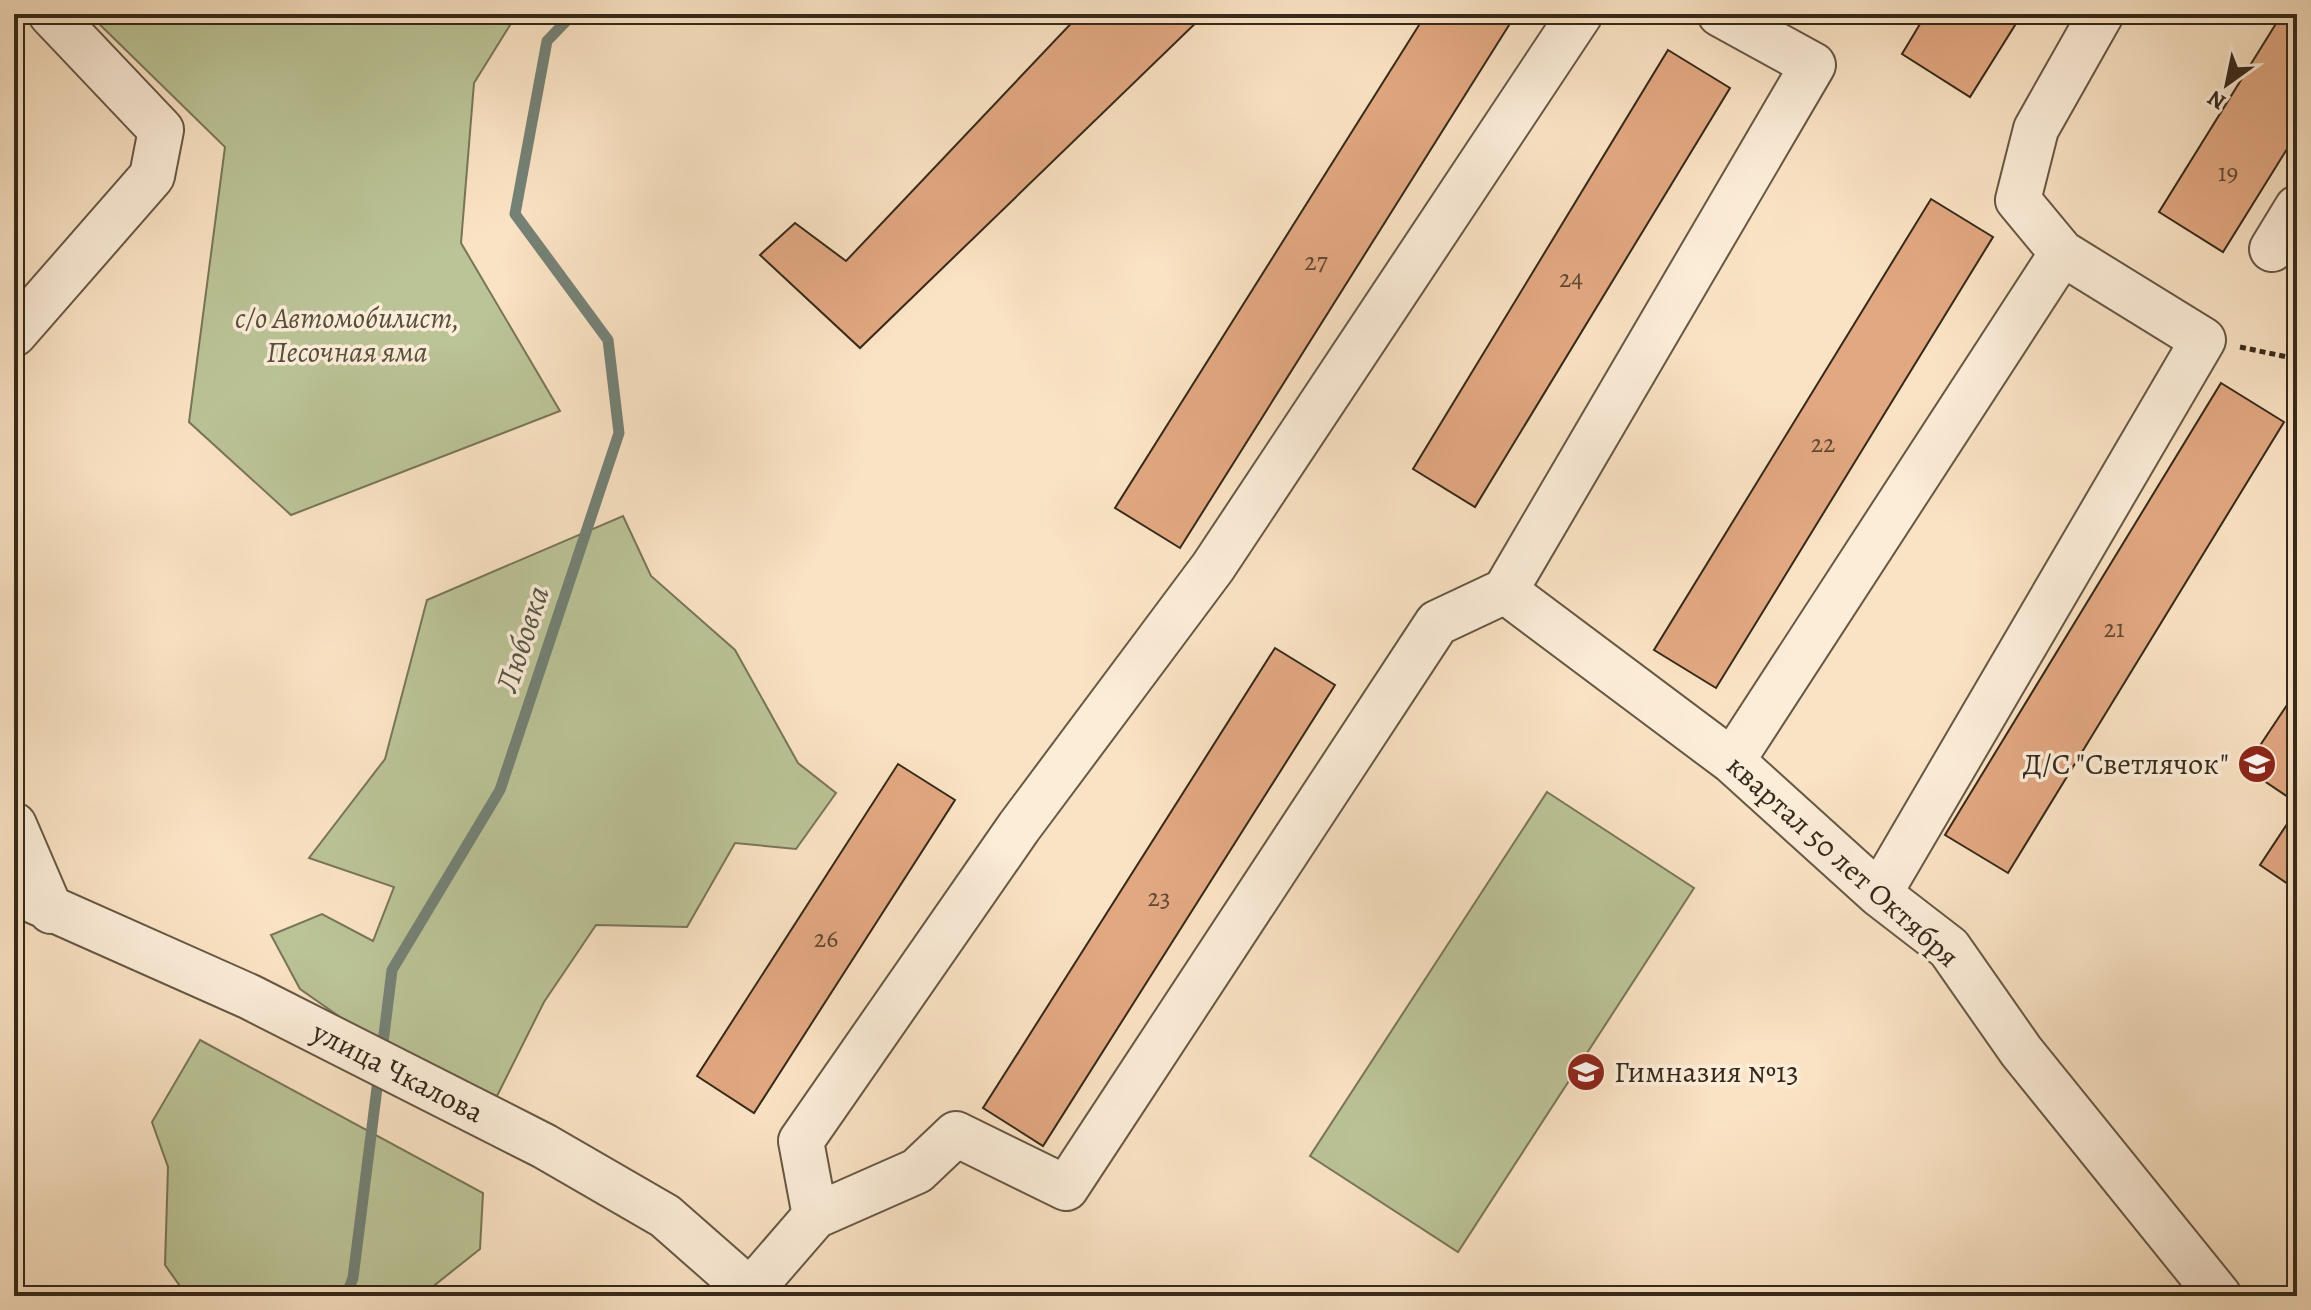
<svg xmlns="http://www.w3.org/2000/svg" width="2311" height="1310" font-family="Alegreya,serif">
<rect width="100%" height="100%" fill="#fae3c4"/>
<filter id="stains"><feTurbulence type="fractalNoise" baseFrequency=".0025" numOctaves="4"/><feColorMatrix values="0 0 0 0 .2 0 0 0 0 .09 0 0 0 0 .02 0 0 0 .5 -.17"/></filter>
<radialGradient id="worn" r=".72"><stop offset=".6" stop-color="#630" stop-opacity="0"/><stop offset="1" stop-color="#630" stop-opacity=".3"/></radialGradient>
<path fill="#bbc497" stroke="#787659" stroke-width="2" d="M89,14H517L474,83L461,243L560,411L291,515L189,422L225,147Z
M623,516L651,576L735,650L798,763L836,793L796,849L735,843L687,927L596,925L544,1002L497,1096L400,1059L300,989L271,935L322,914L373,941L394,887L309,858L385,759L427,600Z
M1547,792L1694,888L1458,1252L1310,1156Z
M200,1040L483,1193L480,1249L421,1296H187L165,1265L168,1167L152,1122Z"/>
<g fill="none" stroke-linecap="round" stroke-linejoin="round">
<path stroke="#748276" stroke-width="11" d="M382,1051L392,970L500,790L619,433L608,340L515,214L547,41L573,14
M346,1296L353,1278L379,1072"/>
</g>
<path fill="#e2a881" stroke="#35291b" stroke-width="2" d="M1080,14H1205L860,348L760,255L795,223L846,261Z
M1426,14H1516L1180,548L1115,508Z
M1926,14H2022L1970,97L1902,54Z
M2282,14H2297V133L2223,252L2159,212Z
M1668,50L1730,88L1475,507L1413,469Z
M1931,199L1993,237L1716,688L1654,650Z
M2221,383L2284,422L2008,873L1945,835Z
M1275,648L1335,685L1043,1146L983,1108Z
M2297,690V803L2245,768Z
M898,764L955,800L754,1113L697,1076Z
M2297,809V890L2260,865Z"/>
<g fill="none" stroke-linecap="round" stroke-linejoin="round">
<g stroke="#665845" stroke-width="48">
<path id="minor" d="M2272,249L2297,208
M2062,253L2018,200L2036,129L2101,14
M14,334L152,176L161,130L51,14
M1505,591L1732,761L1879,894L1949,948L2021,1051L2219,1296
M1732,761L2062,253L2203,340L1879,894
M14,825L51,911
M14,892L250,997L544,1146L665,1216L756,1296
M815,1216L801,1141L1019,827L1213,567L1580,14
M751,1290L815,1216L917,1171L956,1134L1066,1188L1437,623L1505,591L1813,65L1720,14"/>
</g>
<path stroke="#35291b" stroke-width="5" stroke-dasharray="6 4" stroke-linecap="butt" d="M2240,347L2297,359"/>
<use href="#minor" stroke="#fcedd9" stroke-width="44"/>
</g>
<defs>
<g id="school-disc" transform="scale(2)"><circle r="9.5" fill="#8f2418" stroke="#fcedd9"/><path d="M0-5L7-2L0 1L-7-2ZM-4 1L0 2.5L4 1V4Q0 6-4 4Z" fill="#fff"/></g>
</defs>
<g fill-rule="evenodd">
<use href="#school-disc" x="2257" y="764"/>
<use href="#school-disc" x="1586" y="1072"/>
</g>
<g text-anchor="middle" stroke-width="7" stroke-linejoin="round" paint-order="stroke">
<g font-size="26" fill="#604934">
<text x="2228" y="181">19</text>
<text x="1316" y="270">27</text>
<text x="1571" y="287">24</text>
<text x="1823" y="452">22</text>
<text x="2114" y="637">21</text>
<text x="1159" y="906">23</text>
<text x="826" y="947">26</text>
</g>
<g font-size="30" font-style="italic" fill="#56503a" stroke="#fcedd9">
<text x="347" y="328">с/о Автомобилист,<tspan x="347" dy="34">Песочная яма</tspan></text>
</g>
<g font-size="30" fill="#35291b" stroke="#fcedd9" text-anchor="end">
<text x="2229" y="774">Д/С "Светлячок"</text>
<text x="1614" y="1082" text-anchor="start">Гимназия №13</text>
</g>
<g font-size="30" fill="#35291b" stroke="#fcedd9">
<text transform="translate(1843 861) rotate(42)" y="10">квартал 50 лет Октября</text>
<text transform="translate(398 1072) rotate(27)" y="10">улица Чкалова</text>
</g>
<g font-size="32" font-style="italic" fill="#545648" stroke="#fcedd9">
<text transform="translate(522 639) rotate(-72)" y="11">Любовка</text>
</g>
</g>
<rect width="2311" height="1310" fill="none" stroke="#fae3c4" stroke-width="48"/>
<rect x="16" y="16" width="2279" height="1278" fill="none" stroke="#35291b" stroke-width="4"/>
<rect x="24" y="24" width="2263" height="1262" fill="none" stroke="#35291b" stroke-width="2"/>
<g transform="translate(2227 84) rotate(213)" stroke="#fcedd9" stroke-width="6" paint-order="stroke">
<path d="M0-6L14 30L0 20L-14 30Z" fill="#35291b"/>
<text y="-12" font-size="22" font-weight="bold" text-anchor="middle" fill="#35291b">N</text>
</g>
<rect width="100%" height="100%" filter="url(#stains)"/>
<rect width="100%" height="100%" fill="url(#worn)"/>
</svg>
